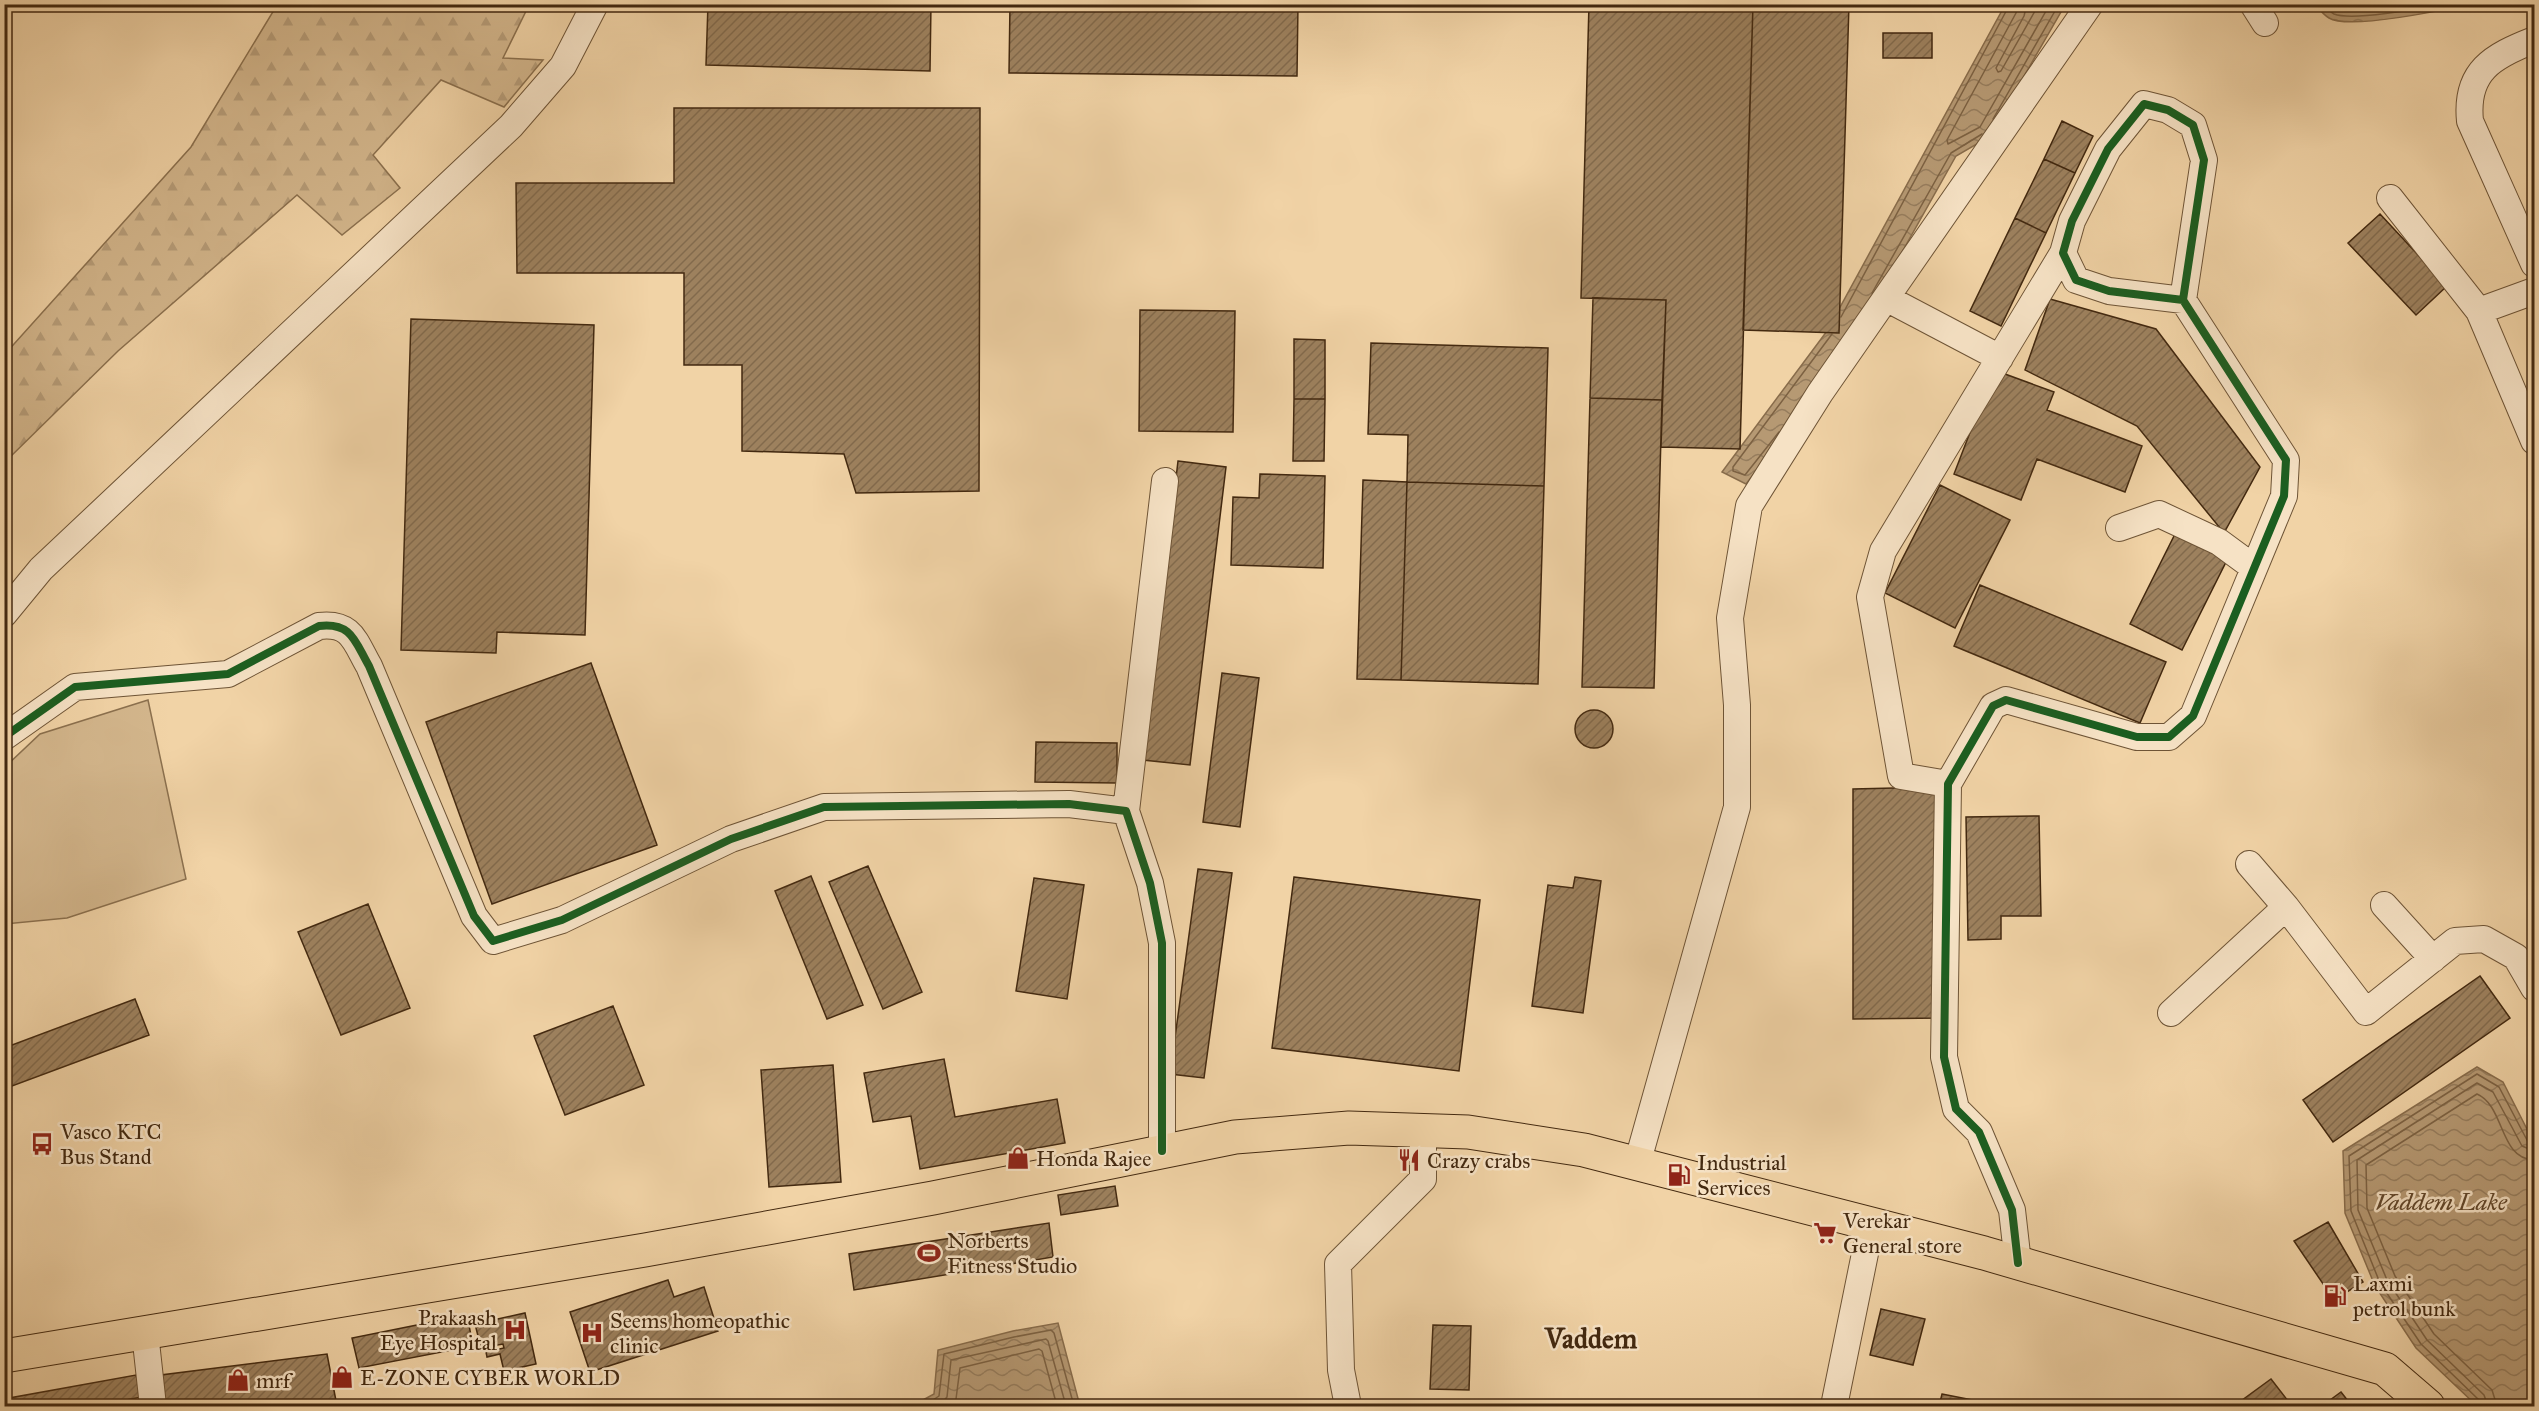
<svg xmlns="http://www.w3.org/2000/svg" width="2539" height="1411" font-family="'IM FELL Great Primer',serif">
<defs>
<pattern id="forest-firs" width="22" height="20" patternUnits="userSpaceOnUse" patternTransform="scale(1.5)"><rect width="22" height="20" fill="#d3b68c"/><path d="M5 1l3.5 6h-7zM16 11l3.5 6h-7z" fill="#b69c78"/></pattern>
<pattern id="water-waves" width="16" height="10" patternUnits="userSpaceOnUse" patternTransform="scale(1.5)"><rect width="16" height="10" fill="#b69973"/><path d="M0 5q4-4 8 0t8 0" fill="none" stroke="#967d5d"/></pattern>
<pattern id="building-hatch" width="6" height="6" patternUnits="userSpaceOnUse" patternTransform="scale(1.5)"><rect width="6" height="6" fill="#9d815e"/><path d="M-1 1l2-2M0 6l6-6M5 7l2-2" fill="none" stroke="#826a4c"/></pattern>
</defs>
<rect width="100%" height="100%" fill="#f1d3a6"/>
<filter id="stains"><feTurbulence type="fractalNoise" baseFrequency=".00333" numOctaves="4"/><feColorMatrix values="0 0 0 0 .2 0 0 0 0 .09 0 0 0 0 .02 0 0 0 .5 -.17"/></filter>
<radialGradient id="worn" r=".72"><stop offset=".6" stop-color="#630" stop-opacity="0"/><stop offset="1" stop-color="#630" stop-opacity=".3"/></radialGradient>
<path fill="url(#forest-firs)" stroke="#8b704e" stroke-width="1.5" d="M277,5H529L503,58L543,60L504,107L441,80L373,155L400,188L342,235L297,195L118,351L5,462V354L191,147Z"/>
<path fill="#d3b68c" stroke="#8b704e" stroke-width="1.5" d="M148,700L186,879L67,918L5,924V767L40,734Z"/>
<path fill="url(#water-waves)" stroke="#886c4b" stroke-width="1.5" d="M2005,5H2065L1989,137L1956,156L1838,366L1746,484L1722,472L1827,331Z
M2316,5H2467C2443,10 2349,30 2329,18C2324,15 2319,9 2316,5Z
M2477,1067L2503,1082L2534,1143V1406H2477L2416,1348L2375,1286L2345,1213L2343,1151Z
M1058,1323L1080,1406H912L934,1394L938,1350L1013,1331Z"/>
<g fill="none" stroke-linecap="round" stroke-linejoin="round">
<path stroke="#7c6142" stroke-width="1.5" d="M2018,4L2016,13L1947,140L1948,144L1980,127L2050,4
M2027,4L2024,16L1996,68L1998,72L2001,71L2039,4
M2324,4C2327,8 2330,12 2334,14C2352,21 2419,9 2439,4
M2334,4L2344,8L2398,4
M1993,119L2059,4
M1872,293L1951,153L1982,134
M1841,317L2010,4
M1779,432L1745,475L1733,471V467L1832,334
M924,1406L939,1396L944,1354L1014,1337L1051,1330L1054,1333L1074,1406
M939,1406L947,1397L951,1360L1046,1339L1048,1341L1066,1406
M952,1406L956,1399L960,1368L1039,1349L1042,1351L1057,1406
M2481,1406L2479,1400L2421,1344L2380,1283L2351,1211L2349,1156L2477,1074L2499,1087L2527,1140L2534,1144
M2488,1406L2484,1395L2427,1340L2387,1280L2358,1210L2357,1160L2477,1083L2493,1092L2522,1146L2534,1151
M2497,1406L2492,1390L2434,1334L2395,1276L2367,1208L2366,1165L2477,1094C2505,1106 2499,1159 2534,1160"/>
</g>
<path fill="url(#building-hatch)" stroke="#432910" stroke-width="1.5" d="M708,4H931L930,71L706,65Z
M1010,4H1298L1297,76L1009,73Z
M1589,4H1753L1740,449L1661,447L1666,300L1581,298Z
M1753,4H1849L1839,333L1743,330Z
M1883,33H1932V58H1883Z
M674,108H980L979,491L856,493L844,454L742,451V365H684V273H517L516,183H674Z
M2062,121L2093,136L2075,173L2044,159Z
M2044,159L2075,173L2046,233L2015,218Z
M2380,214L2447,286L2416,315L2348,243Z
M2015,218L2046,233L2001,326L1970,311Z
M1593,298L1666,300L1662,400L1590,398Z
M2050,299L2156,329L2260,467L2224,533L2137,426L2025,370Z
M1140,310L1235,311L1233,432L1139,431Z
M411,319L594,325L585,635L497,632L496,653L401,650Z
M1294,339L1325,340V399H1294Z
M1371,343L1548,348L1544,486L1407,482L1408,435L1368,434Z
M1994,370L2054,392L2047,410L2142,446L2125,492L2037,459L2021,500L1954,474Z
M1590,398L1662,400L1654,688L1582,687Z
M1294,399H1325L1324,461H1293Z
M1178,461L1226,467L1190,765L1143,760Z
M1260,474L1325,476L1323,568L1231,565L1233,497L1259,498Z
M1363,480L1407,482L1401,680L1357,679Z
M1407,482L1544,486L1538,684L1401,680Z
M1940,485L2010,520L1955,628L1885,593Z
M2175,534L2227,560L2182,650L2130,624Z
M1980,585L2166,662L2140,723L1954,646Z
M591,663L657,845L492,904L426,722Z
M1222,673L1259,678L1240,827L1203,822Z
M1575 729a19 19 0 1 1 38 0a19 19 0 1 1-38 0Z
M1036,742L1117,743V783L1035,782Z
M1936,787L1941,1018L1853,1019V789Z
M2039,816L2041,916H2001V939L1968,940L1966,817Z
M868,866L922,992L883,1009L829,882Z
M1198,869L1232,873L1204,1078L1170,1074Z
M811,876L863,1005L827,1019L775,891Z
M1294,877L1480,900L1459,1071L1272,1048Z
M1575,877L1601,881L1583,1013L1532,1006L1548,885L1573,888Z
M1034,878L1084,885L1067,999L1016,991Z
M368,904L410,1008L341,1035L298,932Z
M2480,976L2510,1018L2333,1142L2303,1100Z
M135,999L149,1035L4,1089V1048Z
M613,1006L644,1085L565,1115L534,1036Z
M944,1059L955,1117L1057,1099L1065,1143L920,1169L911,1116L873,1122L864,1073Z
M833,1065L841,1182L769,1187L761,1070Z
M1115,1186L1118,1206L1061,1215L1058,1195Z
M2328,1222L2363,1282L2334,1300L2294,1241Z
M1049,1223L1053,1257L854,1290L849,1254Z
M668,1280L674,1297L704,1287L718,1331L590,1372L570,1312Z
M1881,1309L1925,1319L1913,1365L1870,1355Z
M525,1313L536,1364L504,1371L500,1354L487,1357L486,1352L504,1348L503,1344L481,1348L475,1324Z
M467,1315L473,1346L359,1368L352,1338Z
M1433,1325L1471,1326L1469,1390L1430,1389Z
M327,1354L337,1406H165L161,1375Z
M136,1375L142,1397L93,1406H4V1399Z
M2271,1379L2292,1406H2234Z
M2341,1392L2352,1406H2322Z
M1942,1394L1983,1402L1982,1406H1939Z"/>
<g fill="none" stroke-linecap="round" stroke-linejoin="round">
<g stroke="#6e5436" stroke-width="28">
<path id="minor" d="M2253,4L2265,23
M2534,40C2493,56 2465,71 2470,121L2534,264
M2390,198L2479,311L2534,441
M1886,298L2000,358
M2479,311L2534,291
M2119,528L2159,514L2219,542L2253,567
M4,614L41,569L511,126L563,66L595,4
M4,737L75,687L228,674L319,626C352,622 355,642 369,666L474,916L493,941L562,920L731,839L824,807L1069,804L1126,811L1150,883L1162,943V1151
M1948,784L1901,776L1870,597L1883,551L2063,253
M1126,811L1165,481
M2249,864L2286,907L2366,1012L2455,941L2484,939L2516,957L2534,988
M2384,905L2433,959
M2171,1013L2286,907
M1637,1164L1737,807V705L1730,618L1749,506L1820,393L2090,4
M2018,1263L2012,1210L1979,1132L1956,1109L1944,1057L1948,784L1993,706L2006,700L2137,737H2169L2193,716L2284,496L2286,460L2183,300L2204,160L2193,125L2168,110L2144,104L2108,149L2072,221L2063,253L2076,280L2109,291L2183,300
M145,1333L153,1406
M1348,1406L1341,1370L1338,1264L1423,1179V1130
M1834,1406L1871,1224"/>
</g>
<g stroke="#432910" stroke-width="35">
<path id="primary" d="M4,1356L645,1250L933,1198L1235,1137L1349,1128L1468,1132L1584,1150L1984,1253L2385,1369L2428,1406"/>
</g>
<use href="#minor" stroke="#f6e2c5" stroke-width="26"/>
<use href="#primary" stroke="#f1d3a6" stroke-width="33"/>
<g stroke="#f6e2c5" stroke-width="11">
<path id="cycleway" d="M4,737L75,687L228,674L319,626C352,622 355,642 369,666L474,916L493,941L562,920L731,839L824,807L1069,804L1126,811L1150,883L1162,943V1151
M2018,1263L2012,1210L1979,1132L1956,1109L1944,1057L1948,784L1993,706L2006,700L2137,737H2169L2193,716L2284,496L2286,460L2183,300L2204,160L2193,125L2168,110L2144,104L2108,149L2072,221L2063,253L2076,280L2109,291L2183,300"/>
</g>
<use href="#cycleway" stroke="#1b5e20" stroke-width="8"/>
</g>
<defs>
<g id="bus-bare" transform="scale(1.8)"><path d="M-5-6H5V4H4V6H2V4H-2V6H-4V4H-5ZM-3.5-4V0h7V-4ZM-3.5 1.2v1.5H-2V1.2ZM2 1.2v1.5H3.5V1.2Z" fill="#8f2418" stroke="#f6e2c5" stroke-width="2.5" paint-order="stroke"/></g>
<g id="shop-bare" transform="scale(1.8)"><path d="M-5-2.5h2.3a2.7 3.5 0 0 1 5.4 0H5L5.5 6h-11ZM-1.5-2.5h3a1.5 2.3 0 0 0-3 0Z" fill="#8f2418" stroke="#f6e2c5" stroke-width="2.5" paint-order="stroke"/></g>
<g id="restaurant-bare" transform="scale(1.8)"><path d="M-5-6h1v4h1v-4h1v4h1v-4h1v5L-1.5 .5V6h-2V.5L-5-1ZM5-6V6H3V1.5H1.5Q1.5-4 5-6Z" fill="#8f2418" stroke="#f6e2c5" stroke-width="2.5" paint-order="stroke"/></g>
<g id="fuel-bare" transform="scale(1.8)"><path d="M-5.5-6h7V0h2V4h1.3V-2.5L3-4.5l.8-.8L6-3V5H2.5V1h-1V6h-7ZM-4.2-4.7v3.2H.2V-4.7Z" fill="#8f2418" stroke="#f6e2c5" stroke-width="2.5" paint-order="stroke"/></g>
<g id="supermarket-bare" transform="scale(1.8)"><path d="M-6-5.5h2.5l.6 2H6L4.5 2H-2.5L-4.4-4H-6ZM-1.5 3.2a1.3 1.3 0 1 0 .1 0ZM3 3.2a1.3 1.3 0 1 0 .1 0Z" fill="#8f2418" stroke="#f6e2c5" stroke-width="2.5" paint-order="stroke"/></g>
<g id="stadium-bare" transform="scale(1.8)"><path d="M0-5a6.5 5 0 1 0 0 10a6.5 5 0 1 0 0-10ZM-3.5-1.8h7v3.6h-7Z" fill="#8f2418" stroke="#f6e2c5" stroke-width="2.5" paint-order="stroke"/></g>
<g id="hospital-bare" transform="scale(1.8)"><path d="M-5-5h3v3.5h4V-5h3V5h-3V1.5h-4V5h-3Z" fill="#8f2418" stroke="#f6e2c5" stroke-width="2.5" paint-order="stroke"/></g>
</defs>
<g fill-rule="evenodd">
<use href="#bus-bare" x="42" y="1144"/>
<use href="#shop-bare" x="1018" y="1158"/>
<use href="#restaurant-bare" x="1409" y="1160"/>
<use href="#fuel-bare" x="1679" y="1175"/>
<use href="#supermarket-bare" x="1825" y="1233"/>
<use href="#stadium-bare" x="929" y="1253"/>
<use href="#fuel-bare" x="2335" y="1296"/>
<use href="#hospital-bare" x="515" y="1330"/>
<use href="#hospital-bare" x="592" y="1333"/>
<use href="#shop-bare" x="342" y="1377"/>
<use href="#shop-bare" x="238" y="1380"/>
</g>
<g text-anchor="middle" stroke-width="5" stroke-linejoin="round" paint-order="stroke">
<g font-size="22" fill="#432910" stroke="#f6e2c5" text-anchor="start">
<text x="60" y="1139">Vasco KTC<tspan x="60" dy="25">Bus Stand</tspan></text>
<text x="1036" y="1166">Honda Rajee</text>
<text x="1427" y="1168">Crazy crabs</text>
<text x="1697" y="1170">Industrial<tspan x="1697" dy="25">Services</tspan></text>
<text x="1843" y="1228">Verekar<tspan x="1843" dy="25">General store</tspan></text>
<text x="947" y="1248">Norberts<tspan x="947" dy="25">Fitness Studio</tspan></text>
<text x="2353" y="1291">Laxmi<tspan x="2353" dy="25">petrol bunk</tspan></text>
<text x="497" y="1325" text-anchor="end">Prakaash<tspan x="497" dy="25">Eye Hospital</tspan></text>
<text x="610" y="1328">Seems homeopathic<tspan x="610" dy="25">clinic</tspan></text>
<text x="360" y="1385">E-ZONE CYBER WORLD</text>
<text x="256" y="1388">mrf</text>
</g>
<g font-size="24" font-style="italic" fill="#604529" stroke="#f6e2c5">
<text x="2441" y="1210">Vaddem Lake</text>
</g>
<g font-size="28" font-weight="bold" fill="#432910" stroke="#f6e2c5">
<text x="1591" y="1348">Vaddem</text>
</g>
</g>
<rect width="2539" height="1411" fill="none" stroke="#f1d3a6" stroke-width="24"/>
<rect x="6" y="6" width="2527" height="1399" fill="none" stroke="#432910" stroke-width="3"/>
<rect x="12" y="12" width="2515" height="1387" fill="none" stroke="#432910" stroke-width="1.5"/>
<rect width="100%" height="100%" filter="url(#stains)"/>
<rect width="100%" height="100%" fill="url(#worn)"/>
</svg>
